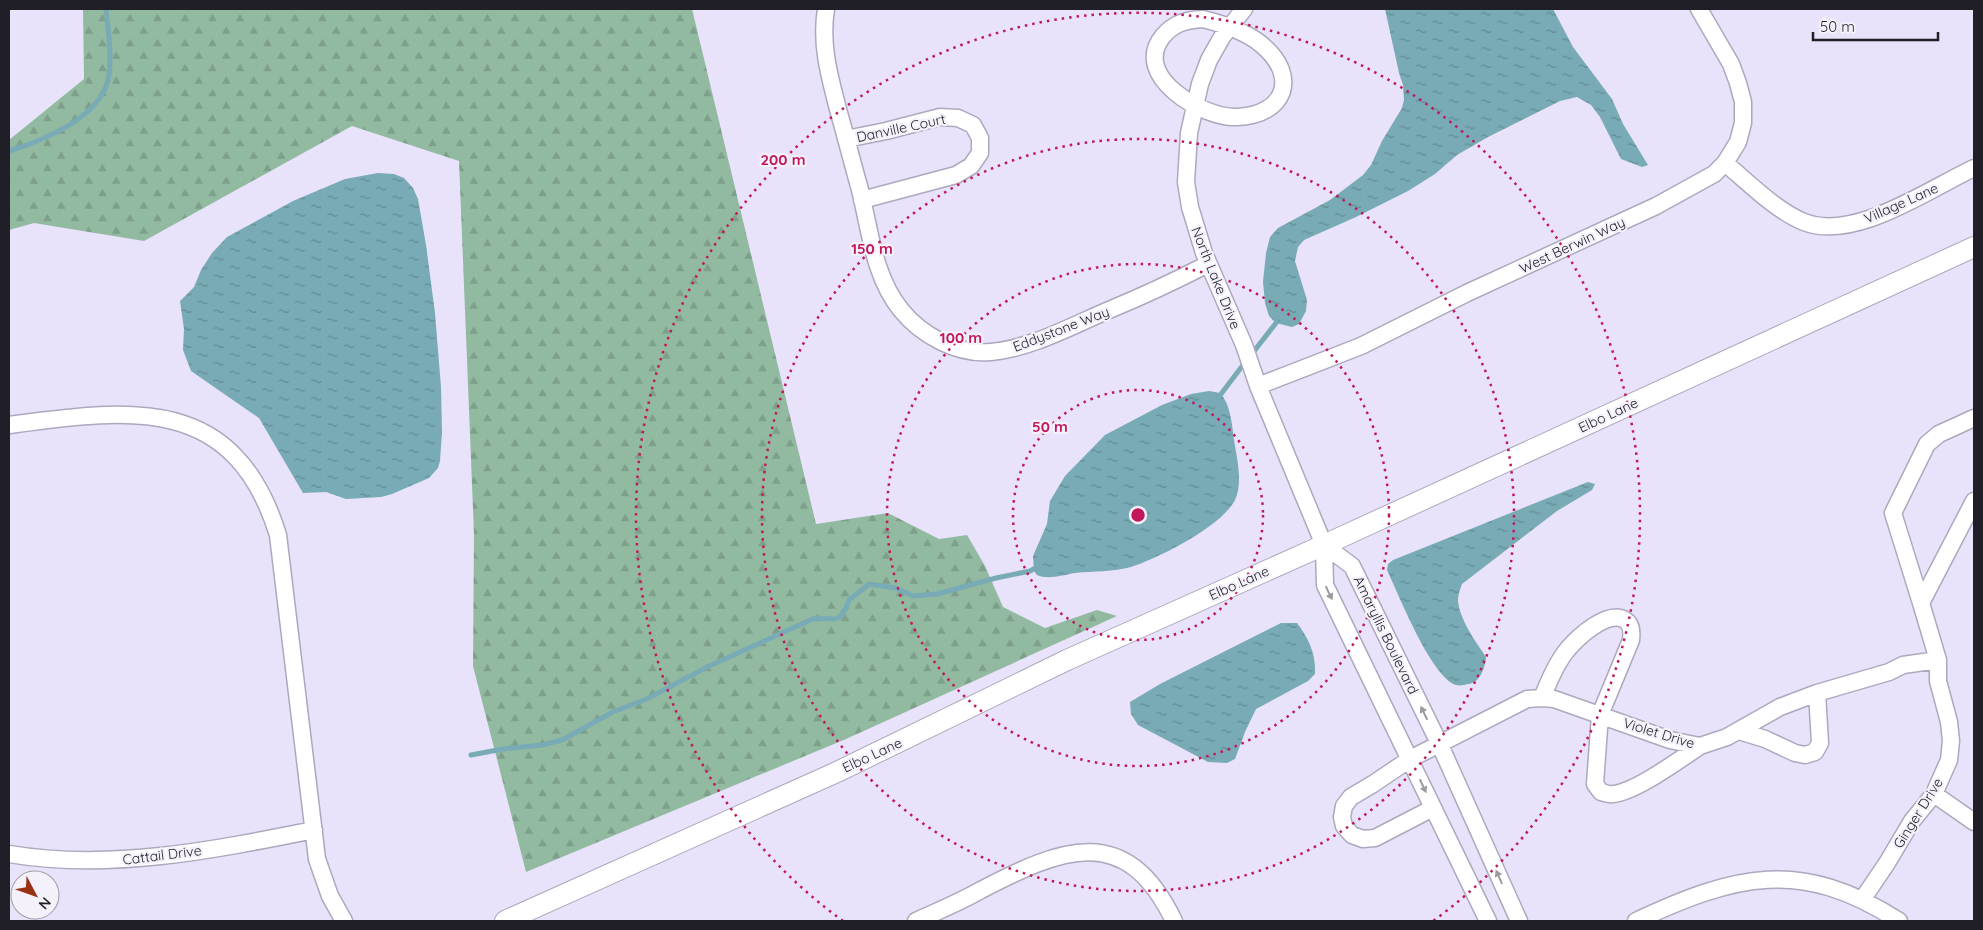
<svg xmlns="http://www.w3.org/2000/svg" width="1983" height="930" font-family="Quicksand,sans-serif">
<defs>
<pattern id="forest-firs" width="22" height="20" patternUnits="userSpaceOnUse" patternTransform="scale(1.25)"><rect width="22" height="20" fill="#92baa1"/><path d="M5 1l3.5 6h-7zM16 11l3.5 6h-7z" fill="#7e9f8a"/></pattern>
<pattern id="water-ripples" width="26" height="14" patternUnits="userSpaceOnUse" patternTransform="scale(1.25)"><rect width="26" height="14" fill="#78abb5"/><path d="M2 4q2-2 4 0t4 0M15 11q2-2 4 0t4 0" fill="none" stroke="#628b93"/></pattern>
</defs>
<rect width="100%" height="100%" fill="#e8e2fa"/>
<path fill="url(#forest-firs)" d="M83,9H692L816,524L888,513L939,539L967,535L985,566L1003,607L1045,628L1097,610L1117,616L846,739L526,872L473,666L474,534L459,161L352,126L144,241L34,223L9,230V140L84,79Z"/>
<path fill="url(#water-ripples)" d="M1385,9H1553L1573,47L1612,99L1623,124L1648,165L1642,167L1621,159L1600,117L1591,105L1577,97L1560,101L1488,137L1457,155L1435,174L1408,191L1356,217L1304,240L1298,247L1295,261L1307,300L1306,311L1299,324L1292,327L1276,323L1269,316L1265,303L1263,282L1266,253L1270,237L1278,228L1330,200L1363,175L1371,165L1382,141L1402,108L1404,100L1403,85L1399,73Z
M378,173L394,174L404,178L413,188L418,199L426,245L435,313L441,387L442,432L440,461L438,468L429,478L392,494L381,497L346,499L326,492L303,493L259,418L191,371L183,350L184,329L180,301L194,287L201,270L212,253L227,237L293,201L345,179Z
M1209,391L1220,393C1231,405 1232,425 1234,440C1237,458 1243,483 1235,500C1222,526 1159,558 1131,567C1114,572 1093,571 1075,573C1063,575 1048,580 1037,575L1034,571L1033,556L1047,524L1050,501L1065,476L1105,435L1162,405L1191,394Z
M1588,482L1595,484L1592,490L1557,511L1462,584C1460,589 1458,595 1458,600C1459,619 1476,642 1486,657C1485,668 1480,683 1468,684C1464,685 1460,686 1456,685C1431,677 1399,595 1387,570L1388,564L1393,560Z
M1281,623H1297C1309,639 1316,654 1315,674L1308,681L1256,709L1245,732L1235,759L1227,763L1208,762L1138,725L1131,714L1130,702L1160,684Z"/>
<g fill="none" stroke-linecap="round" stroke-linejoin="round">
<path stroke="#78abb5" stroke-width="5" d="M9,151C43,141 104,116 109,75C112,53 108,30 106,9
M1251,355L1276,323L1277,317
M1218,398L1246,361
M471,755L503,749L542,745L562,740L613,712L649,698L707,667L815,618L834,619L840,617L846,608L849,600L869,584L896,588L913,596L937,594L996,578L1030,571L1039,566"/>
<g stroke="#aea8be" stroke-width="19">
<path id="minor" d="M826,9C820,45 830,78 839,113C846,137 852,162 859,186C870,228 873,276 901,310C922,336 958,355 991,352C1032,348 1071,326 1109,310C1143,296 1175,281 1208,264
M1244,9L1222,37L1209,60L1200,84L1189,133L1186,182L1190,207L1204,253L1244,345L1258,386L1324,545L1325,585L1488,921
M1203,19C1223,24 1246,31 1262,45C1299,76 1286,115 1237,117C1204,119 1130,76 1163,36C1174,23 1186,20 1203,19Z
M846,139L886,131L940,117L958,118L973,125L980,138V153L971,166L956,175L862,200
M1725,163C1749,183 1775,210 1804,222C1854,242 1929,189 1974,168
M1258,386L1361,346L1467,293L1656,206L1714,174L1725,163L1738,142L1743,123V102L1738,83L1731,64L1699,9
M1974,418L1939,434L1927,444L1893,513L1921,603L1974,501
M9,425C130,409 234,393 278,535L317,859L330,896L344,921
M1324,545L1352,566L1440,745L1519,921
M1542,698C1549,681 1556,664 1567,650C1578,637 1608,609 1625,620C1632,624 1632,632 1631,640L1600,715L1595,784L1601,792C1605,793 1610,795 1613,794C1636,792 1680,759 1700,746
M1739,731L1765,739L1795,753L1805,755L1815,752L1820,743L1817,693
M1934,794L1974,822
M1433,808L1375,838L1363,839L1352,835L1344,826L1342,817L1344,806L1351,797L1373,784L1410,759L1527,699L1542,698L1554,699L1670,740L1700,746L1727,737L1780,707L1817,693L1889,672L1903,665L1938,660
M9,854C111,871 214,850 314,830
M1862,900L1887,863L1912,821L1934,794L1949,760L1951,741L1949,722L1938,681V660L1921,603
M916,921C938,911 960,902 981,890C1062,848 1126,821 1174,921
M1636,921C1735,875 1800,857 1899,921"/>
</g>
<g stroke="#aea8be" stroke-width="22">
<path id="tertiary" d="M505,921L837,772L1067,660L1324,545L1974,247"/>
</g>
<use href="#minor" stroke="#fff" stroke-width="16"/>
<use href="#tertiary" stroke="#fff" stroke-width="20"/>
</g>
<defs><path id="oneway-solid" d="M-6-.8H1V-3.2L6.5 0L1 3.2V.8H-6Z" transform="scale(1.25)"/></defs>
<g fill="#9b9a9d">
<use href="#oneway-solid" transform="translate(1329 593) rotate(64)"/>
<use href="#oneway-solid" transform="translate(1424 713) rotate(-116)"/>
<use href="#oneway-solid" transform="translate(1423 786) rotate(65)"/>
<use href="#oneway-solid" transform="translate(1499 877) rotate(-114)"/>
</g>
<g fill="none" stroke="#c2185b" stroke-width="2.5" stroke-dasharray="2.5 5">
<circle cx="1138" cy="515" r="125"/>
<circle cx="1138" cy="515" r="251"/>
<circle cx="1138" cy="515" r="376"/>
<path d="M843 921A502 502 0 1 1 1433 921"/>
</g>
<g text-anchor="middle" stroke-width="4.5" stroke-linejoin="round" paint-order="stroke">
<g font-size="14" fill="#201e26" stroke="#f4f1fb">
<text transform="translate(901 128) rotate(-12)" y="5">Danville Court</text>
<text transform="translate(1901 203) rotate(-24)" y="5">Village Lane</text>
<text transform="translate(1572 245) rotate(-25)" y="5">West Berwin Way</text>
<text transform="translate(1216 278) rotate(68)" y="5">North Lake Drive</text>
<text transform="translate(1061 329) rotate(-21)" y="5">Eddystone Way</text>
<text transform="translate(1608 415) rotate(-25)" y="5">Elbo Lane</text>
<text transform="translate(1239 583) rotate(-24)" y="5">Elbo Lane</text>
<text transform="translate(1386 635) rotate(64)" y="5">Amaryllis Boulevard</text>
<text transform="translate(1659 733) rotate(17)" y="5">Violet Drive</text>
<text transform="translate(872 755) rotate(-25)" y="5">Elbo Lane</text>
<text transform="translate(1918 813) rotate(-58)" y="5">Ginger Drive</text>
<text transform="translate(162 855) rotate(-7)" y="5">Cattail Drive</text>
</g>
</g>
<circle cx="1138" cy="515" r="8" fill="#c2185b" stroke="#f4f1fb" stroke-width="2.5"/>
<g font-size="15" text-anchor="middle" font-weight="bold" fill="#c2185b" stroke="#f4f1fb" stroke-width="4.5" stroke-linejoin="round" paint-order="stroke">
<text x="783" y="165">200 m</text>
<text x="872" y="254">150 m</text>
<text x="961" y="343">100 m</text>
<text x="1050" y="432">50 m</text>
</g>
<rect width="1983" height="930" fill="none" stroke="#201e26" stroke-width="20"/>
<g transform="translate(35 895) rotate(131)"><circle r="24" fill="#f4f1fb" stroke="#9f9da6"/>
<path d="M0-4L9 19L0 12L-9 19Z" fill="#983013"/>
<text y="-8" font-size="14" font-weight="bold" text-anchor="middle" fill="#201e26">N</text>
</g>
<path d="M1813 32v8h125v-8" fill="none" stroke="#201e26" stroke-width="2.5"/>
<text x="1820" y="32" font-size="15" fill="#201e26" stroke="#f4f1fb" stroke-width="4" paint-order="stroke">50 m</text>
</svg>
